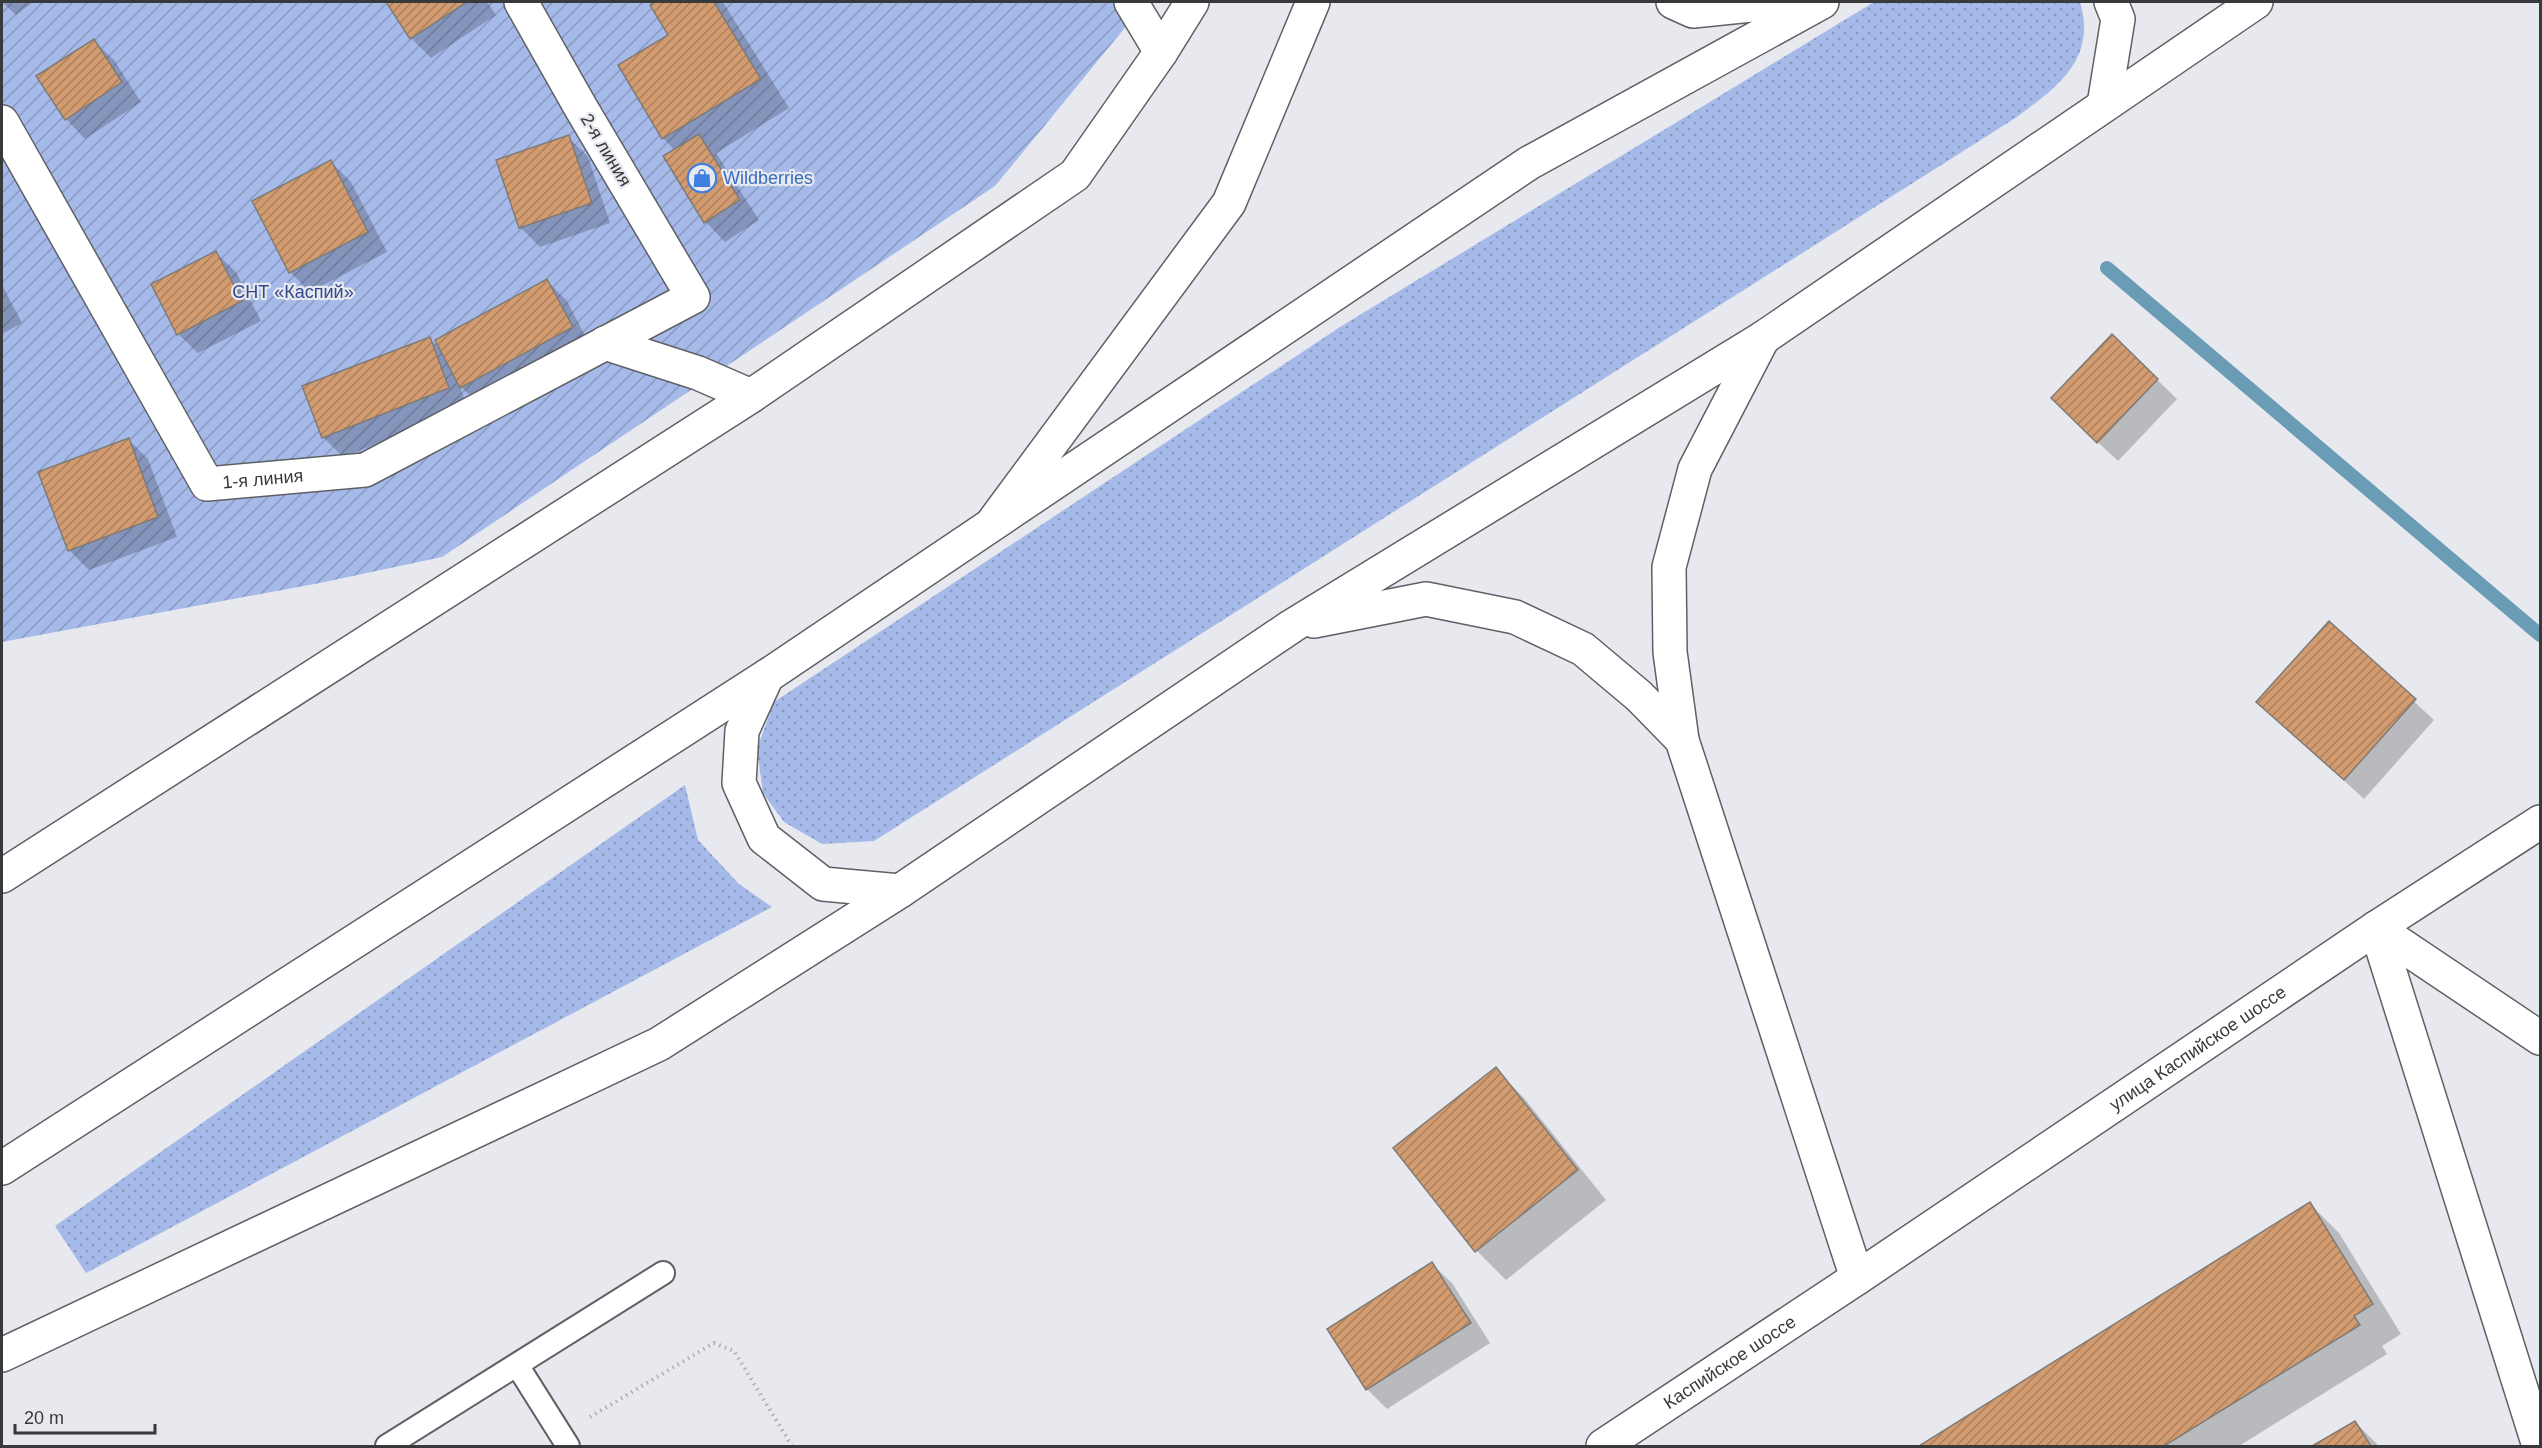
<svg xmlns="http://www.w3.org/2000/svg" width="2542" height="1448" font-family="Arial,sans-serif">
<defs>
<pattern id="park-dots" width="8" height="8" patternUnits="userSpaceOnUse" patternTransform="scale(1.5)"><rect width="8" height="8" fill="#a6baea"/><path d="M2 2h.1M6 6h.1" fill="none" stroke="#8898bf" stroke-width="1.8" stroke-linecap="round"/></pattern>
<pattern id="garden-furrows" width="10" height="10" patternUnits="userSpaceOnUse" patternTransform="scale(1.5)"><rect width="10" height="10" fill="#a6baea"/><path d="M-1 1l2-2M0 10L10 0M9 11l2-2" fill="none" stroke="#8898bf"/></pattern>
<pattern id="building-hatch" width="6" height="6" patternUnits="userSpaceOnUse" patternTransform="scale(1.5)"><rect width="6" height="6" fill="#d39c70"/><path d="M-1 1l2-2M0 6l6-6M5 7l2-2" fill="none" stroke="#ac805d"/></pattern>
</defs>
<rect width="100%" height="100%" fill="#e7e9ee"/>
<path fill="url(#park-dots)" d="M1874,2H2080C2097,59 2058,86 2017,117L874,841L822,844L784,822L763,793L757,749L774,702L1340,327Z
M685,785L698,840L739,884L772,907L86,1273L55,1226Z"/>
<path fill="url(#garden-furrows)" d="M2,2H1146L995,186L442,557L320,583L2,642Z"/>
<path fill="#0003" d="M2,2H33L16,15Z
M388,2H487L496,15L431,58L411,38Z
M658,2H723L789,108L716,153L759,220L725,242L706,222L665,157L675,151L663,138L670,35L652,5Z
M94,41L114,60L141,102L85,139L66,119Z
M568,137L588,157L610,223L540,247L520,227Z
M331,162L351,182L387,252L310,292L290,272Z
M216,253L236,272L261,321L198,353L178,334Z
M547,281L567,301L591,347L481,406L459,385L468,408L343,457L323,437L430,339L441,350Z
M2,285L22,323L2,334Z
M2112,336L2177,399L2118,461L2072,418Z
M128,439L148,459L177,537L89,570L69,550Z
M2329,623L2434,720L2364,799L2259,702Z
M1495,1069L1524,1098L1606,1200L1506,1280L1477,1251L1395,1148Z
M2310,1204L2339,1233L2401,1334L2382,1346L2387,1354L2239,1446H1921Z
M1432,1264L1452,1283L1490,1343L1387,1409L1367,1389L1329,1329Z
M2355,1422L2379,1446H2315Z"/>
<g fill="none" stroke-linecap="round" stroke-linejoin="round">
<path stroke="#6a9cb6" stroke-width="14" d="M2107,268L2540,635"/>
</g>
<path fill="url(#building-hatch)" stroke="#7f7b77" stroke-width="1.5" d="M386,2H467L410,39Z
M655,2H714L761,79L662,139L618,65L668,35L650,5Z
M94,39L122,82L65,120L36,76Z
M699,134L740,200L704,223L663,156Z
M569,135L592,203L519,228L496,160Z
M331,160L368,232L289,273L252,201Z
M216,251L242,301L177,335L151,284Z
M547,279L573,327L460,388L435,340Z
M2112,334L2158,379L2097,443L2051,398Z
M430,337L449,388L322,438L302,386Z
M129,438L158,517L68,551L38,472Z
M2329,621L2416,699L2344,780L2256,702Z
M1496,1067L1578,1170L1475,1252L1393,1148Z
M2310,1202L2373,1304L2354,1316L2360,1325L2164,1446H1919Z
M1432,1262L1471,1323L1366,1390L1327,1329Z
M2355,1421L2371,1446H2312Z"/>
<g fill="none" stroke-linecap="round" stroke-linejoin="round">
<g stroke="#5f6065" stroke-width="26">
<path id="lane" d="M517,1365L568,1446
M387,1446L663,1273"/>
</g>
<g stroke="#5f6065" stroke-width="36">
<g id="street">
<path d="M1131,2L1161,52"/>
<path d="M1673,2L1693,11L1782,2"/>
<path id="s1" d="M2,122L207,484L365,470L693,297L581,108L521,2"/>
<path d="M605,343L698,373L751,396"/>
<path d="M994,521L1229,203L1313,2"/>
<path d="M2,876L751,396L1075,175L1161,52L1192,2"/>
<path d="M2376,928L2539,1446"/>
<path d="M2376,928L2540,1038"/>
<path id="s2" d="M1857,1278L2376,928L2540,822"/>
</g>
</g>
<g stroke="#5f6065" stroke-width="36">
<g id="primary">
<path d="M2104,105L2118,19L2111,2"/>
<path d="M1314,621L1426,599L1515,617L1583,649L1639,696L1682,740"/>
<path d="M767,676L742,731L739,783L764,838L823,884L900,891"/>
<path d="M2,1168L767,676L1529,163L1822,2"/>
<path d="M2,1355L659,1044L900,891L1292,626L1763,338L2256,2"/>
<path id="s3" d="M1603,1446L1857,1278L1682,740L1670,652L1669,567L1695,469L1763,338"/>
</g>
</g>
<path stroke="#acaeb2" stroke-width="4" stroke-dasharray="1.5 4.5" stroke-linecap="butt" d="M590,1417L714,1343L734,1351L792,1446"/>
<use href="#lane" stroke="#fff" stroke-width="22"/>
<use href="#street" stroke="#fff" stroke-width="33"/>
<use href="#primary" stroke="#fff" stroke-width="33"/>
</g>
<defs>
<g id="shop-ring" transform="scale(1.5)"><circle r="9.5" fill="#e7e9ee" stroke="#3f7fe0" stroke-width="1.5"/><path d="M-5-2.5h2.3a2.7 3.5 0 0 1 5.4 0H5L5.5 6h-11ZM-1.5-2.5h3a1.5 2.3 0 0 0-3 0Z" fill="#3f7fe0"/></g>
</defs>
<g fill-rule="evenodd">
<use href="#shop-ring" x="702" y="178"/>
</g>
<g text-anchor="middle" stroke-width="4.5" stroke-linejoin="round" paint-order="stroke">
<g font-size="18" fill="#38393b" stroke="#e7e9ee">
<text transform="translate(606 150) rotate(59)" y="6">2-я линия</text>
<text dy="6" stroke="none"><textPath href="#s1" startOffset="472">1-я линия</textPath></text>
<text dy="6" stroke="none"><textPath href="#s2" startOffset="411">улица Каспийское шоссе</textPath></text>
<text dy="6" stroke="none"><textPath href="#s3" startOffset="152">Каспийское шоссе</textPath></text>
</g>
<g font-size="18" fill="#366cbe" stroke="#e7e9ee" text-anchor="start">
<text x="723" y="184">Wildberries</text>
</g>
<g font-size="18" fill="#32498e" stroke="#e7e9ee">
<text x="293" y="298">СНТ «Каспий»</text>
</g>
</g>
<rect width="2542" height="1448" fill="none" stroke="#38393b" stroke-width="6"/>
<path d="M15 1424v9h140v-9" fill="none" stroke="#38393b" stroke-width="3"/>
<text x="24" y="1424" font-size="18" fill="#38393b" stroke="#e7e9ee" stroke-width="4.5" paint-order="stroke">20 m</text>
</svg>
